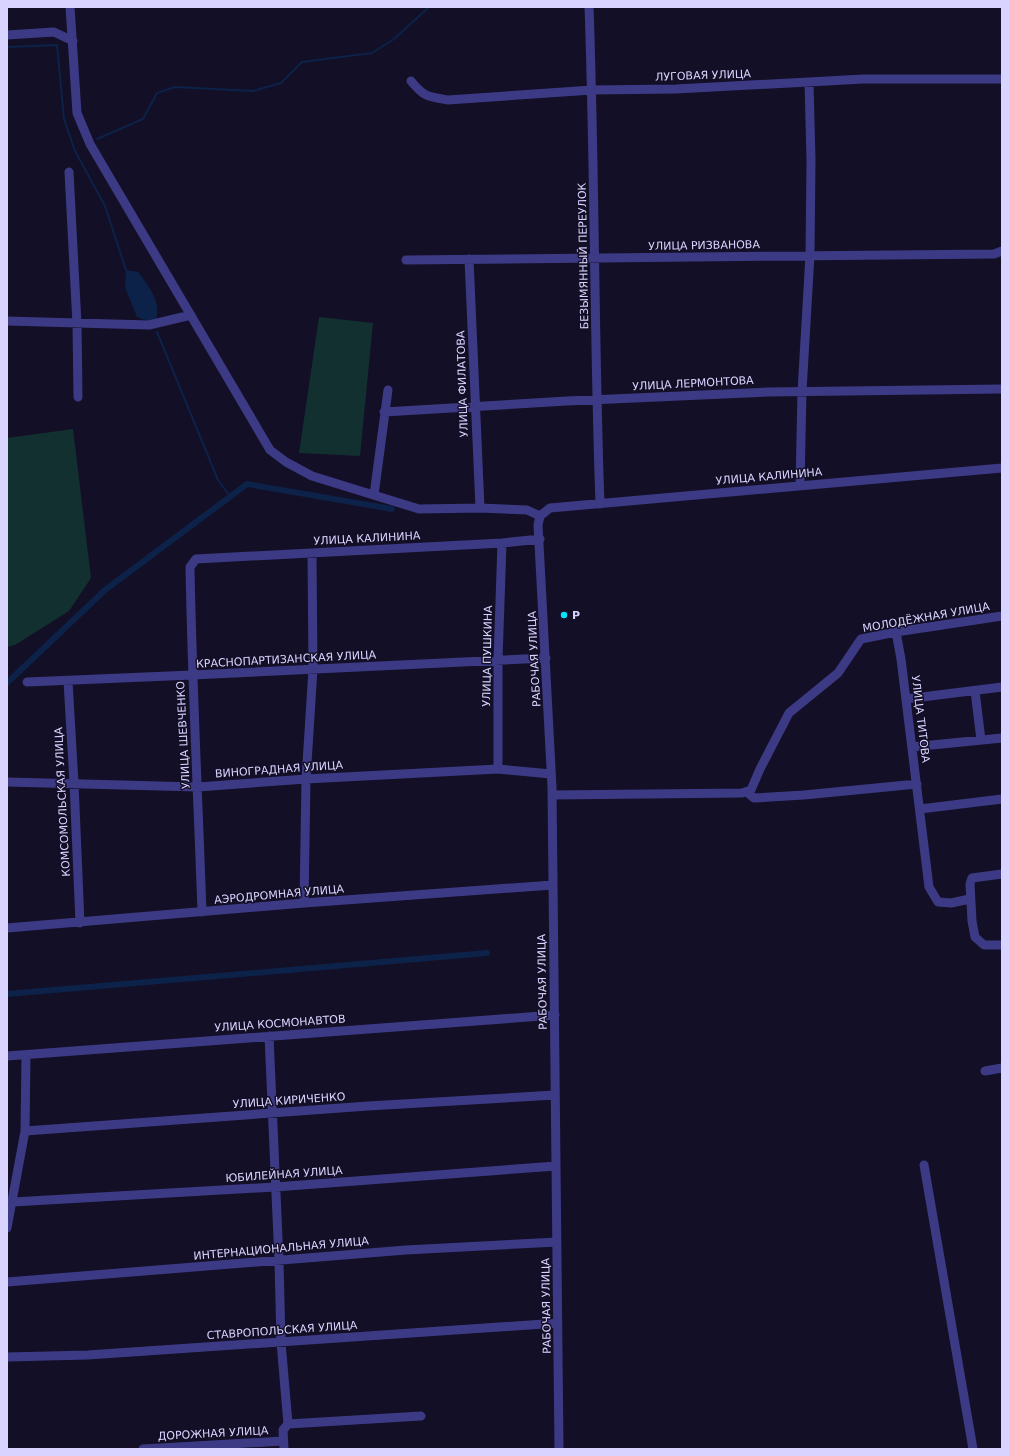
<svg xmlns="http://www.w3.org/2000/svg" width="1009" height="1456" font-family="'DejaVu Sans',sans-serif">
<rect width="100%" height="100%" fill="#130f26"/>
<path fill="#12302f" d="M319,317L373,323L360,456L299,453Z
M73,429L91,578L69,611L15,645L7,647V438Z"/>
<path fill="#0c2248" d="M126,270L138,272C148,285 162,302 156,319L147,321L137,317L125,287Z"/>
<g fill="none" stroke-linecap="round" stroke-linejoin="round">
<path stroke="#0c2248" stroke-width="2" d="M7,47L57,45L64,119L75,151L105,206L126,270
M97,139L143,119L157,93L175,87L253,91L281,83L302,62L372,53L394,39L429,7
M157,332L218,480L230,496"/>
<path stroke="#0c2248" stroke-width="6" d="M7,683L105,590L247,484L392,509
M7,994L487,953"/>
<path stroke="#3d3a85" stroke-width="9" d="M70,7L77,113L90,144L270,450L286,462L312,476L419,509L480,508L527,510L540,516
M589,7C595,173 594,339 600,504
M7,35L54,32L73,41
M411,81C424,97 428,97 448,100L592,90L676,89L864,79H1002
M69,172L77,324L78,397
M469,259L480,508
M406,260L994,254L1002,251
M7,321L149,325L191,315
M384,412L567,401L769,392L1002,389
M800,485L802,391L810,255L811,160L809,82
M374,495L388,390
M540,516L538,525L552,787L559,1449
M540,516L550,508L1002,468
M896,632L901,659L929,887L938,902L951,903L970,899
M68,681L74,783L80,923
M27,682L192,675L546,658
M975,691L981,740
M906,699L1002,687
M912,747L1002,738
M498,769V660L502,543
M7,782L198,787L306,779L498,769L551,774
M747,792L754,798L804,795L917,784
M552,795L742,793L751,790L760,769L789,713L838,673L861,639L896,632L1002,616
M920,809L1002,799
M1002,874L972,878L970,884L972,921L975,937L984,945H1002
M304,903L306,779L313,669L312,553
M202,912C198,797 192,682 190,567L196,559L502,543L540,539
M7,928L304,903L553,885
M269,1036L279,1261L281,1342L288,1424L283,1430L284,1449
M7,1056L555,1015
M985,1071L1002,1068
M25,1131L368,1106L555,1095
M924,1165L973,1449
M13,1202L275,1187L556,1166
M7,1228L25,1131L26,1055
M7,1282L406,1250L557,1242
M7,1357L88,1355L558,1323
M288,1424L421,1416
M143,1449L283,1441"/>
</g>
<circle fill="#00e5ff" stroke="#130f26" stroke-width="1.5" cx="564" cy="615" r="4"/>
<g text-anchor="middle" stroke-width="3" stroke-linejoin="round" paint-order="stroke">
<g font-size="11" fill="#d9d4ff" stroke="#130f26">
<text transform="translate(703 75) rotate(-2)" y="4">ЛУГОВАЯ УЛИЦА</text>
<text transform="translate(704 245) rotate(-1)" y="4">УЛИЦА РИЗВАНОВА</text>
<text transform="translate(583 256) rotate(-91)" y="4">БЕЗЫМЯННЫЙ ПЕРЕУЛОК</text>
<text transform="translate(693 383) rotate(-3)" y="4">УЛИЦА ЛЕРМОНТОВА</text>
<text transform="translate(462 384) rotate(-92)" y="4">УЛИЦА ФИЛАТОВА</text>
<text transform="translate(769 476) rotate(-5)" y="4">УЛИЦА КАЛИНИНА</text>
<text transform="translate(367 538) rotate(-3)" y="4">УЛИЦА КАЛИНИНА</text>
<text transform="translate(926 617) rotate(-10)" y="4">МОЛОДЁЖНАЯ УЛИЦА</text>
<text transform="translate(487 656) rotate(-89)" y="4">УЛИЦА ПУШКИНА</text>
<text transform="translate(286 659) rotate(-3)" y="4">КРАСНОПАРТИЗАНСКАЯ УЛИЦА</text>
<text transform="translate(534 659) rotate(-93)" y="4">РАБОЧАЯ УЛИЦА</text>
<text transform="translate(921 719) rotate(83)" y="4">УЛИЦА ТИТОВА</text>
<text transform="translate(183 735) rotate(-93)" y="4">УЛИЦА ШЕВЧЕНКО</text>
<text transform="translate(279 769) rotate(-4)" y="4">ВИНОГРАДНАЯ УЛИЦА</text>
<text transform="translate(62 802) rotate(-93)" y="4">КОМСОМОЛЬСКАЯ УЛИЦА</text>
<text transform="translate(279 894) rotate(-5)" y="4">АЭРОДРОМНАЯ УЛИЦА</text>
<text transform="translate(542 982) rotate(-91)" y="4">РАБОЧАЯ УЛИЦА</text>
<text transform="translate(280 1023) rotate(-4)" y="4">УЛИЦА КОСМОНАВТОВ</text>
<text transform="translate(289 1100) rotate(-4)" y="4">УЛИЦА КИРИЧЕНКО</text>
<text transform="translate(284 1174) rotate(-4)" y="4">ЮБИЛЕЙНАЯ УЛИЦА</text>
<text transform="translate(281 1248) rotate(-5)" y="4">ИНТЕРНАЦИОНАЛЬНАЯ УЛИЦА</text>
<text transform="translate(546 1306) rotate(-91)" y="4">РАБОЧАЯ УЛИЦА</text>
<text transform="translate(282 1330) rotate(-4)" y="4">СТАВРОПОЛЬСКАЯ УЛИЦА</text>
<text transform="translate(213 1433) rotate(-3)" y="4">ДОРОЖНАЯ УЛИЦА</text>
</g>
<g font-size="11" font-weight="bold" fill="#d9d4ff" stroke="#130f26" text-anchor="start">
<text x="572" y="619">Р</text>
</g>
</g>
<rect width="1009" height="1456" fill="none" stroke="#d9d4ff" stroke-width="16"/>
</svg>
